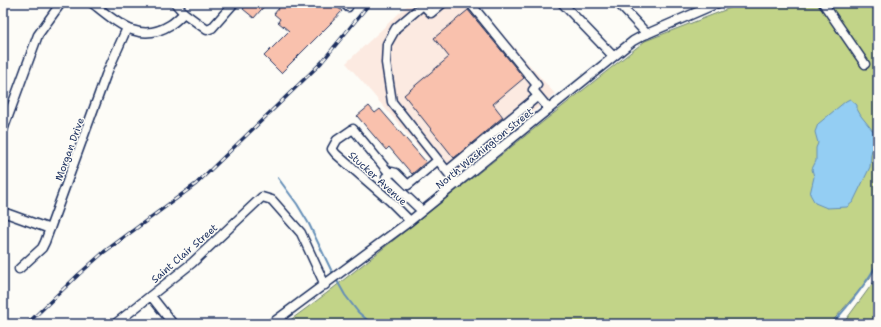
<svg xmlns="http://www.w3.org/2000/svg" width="881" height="327" font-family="'Shantell Sans',sans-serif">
<rect width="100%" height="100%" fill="#fdfcf7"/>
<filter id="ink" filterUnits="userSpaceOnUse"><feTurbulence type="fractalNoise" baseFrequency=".025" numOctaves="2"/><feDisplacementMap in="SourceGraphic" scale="8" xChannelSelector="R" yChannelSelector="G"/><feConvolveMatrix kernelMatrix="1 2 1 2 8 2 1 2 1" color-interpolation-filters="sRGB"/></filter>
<g filter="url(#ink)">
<path fill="#fceae1" d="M410,3H475L555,94L447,180L346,63Z"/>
<path fill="#c2d488" stroke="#6e8273" d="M743,3H817L820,8L837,3H878V263L870,278L830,324H285L327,293L645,41Z
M878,276V324H841L845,321Z"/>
<path fill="#94cef3" stroke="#648eb7" d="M850,99L857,105V109L861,116L873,131L874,140L871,154L870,167L853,202L847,207L827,208L815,203L810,194L814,177L812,169L816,161V148L818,143L815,132L818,124L846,101Z"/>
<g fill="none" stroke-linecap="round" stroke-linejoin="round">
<path stroke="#648eb7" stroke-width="2" d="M278,178L297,204L309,224L334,276
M336,279L345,295L358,312L372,324
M832,324C849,305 866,285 878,262"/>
</g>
<path fill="#f9c1ad" stroke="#1b2f5e" d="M248,3H267L254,18L243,9Z
M283,3H332L342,11L330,24L281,73L264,56L289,31L278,22L280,19L274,14Z
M468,10L524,78L493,104L503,117L454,158L404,95L449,57L434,38Z
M369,106L375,113L380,109L426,162L412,174L389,147L386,150L357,116Z"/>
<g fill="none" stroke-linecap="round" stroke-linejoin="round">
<g stroke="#1b2f5e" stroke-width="11">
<path id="minor" d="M92,3C116,21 138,45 170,25C175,22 180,17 184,13
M175,3L184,13L207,30L212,28L234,3
M344,3L348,7
M443,3L431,13L423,5L396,28L387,44L386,63L392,102L457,184
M470,3L537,85L533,90L549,109
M562,3L613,56
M618,3L647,34
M823,3L865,64
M3,130L38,35L61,3
M447,171L538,96
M390,174L353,129L337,140L332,149L336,154L390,201L410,221
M422,211L386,177L392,172L396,173L408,185L438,160
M3,212L50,229
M19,269L42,248L45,242L106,75L127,28
M151,296L173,324
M115,324L192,263L262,197L272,200L301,233L325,285
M271,324L410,221L633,41L642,36L718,3"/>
</g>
<use href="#minor" stroke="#fdfcf7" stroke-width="8"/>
<g stroke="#1b2f5e" stroke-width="3.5">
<path id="rail" d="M27,324L78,275L104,252L196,184L321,63L370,3"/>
</g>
<use href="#rail" stroke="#fdfcf7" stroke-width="2" stroke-dasharray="6" stroke-linecap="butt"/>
</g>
</g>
<g text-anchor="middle" stroke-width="3" stroke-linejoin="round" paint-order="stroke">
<g font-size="10" fill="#1b2f5e" stroke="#fdfcf7">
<text transform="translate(484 148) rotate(-39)" y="4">North Washington Street</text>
<text transform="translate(69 149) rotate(-70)" y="4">Morgan Drive</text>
<text transform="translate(378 178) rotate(42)" y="4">Stucker Avenue</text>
<text transform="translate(184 253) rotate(-41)" y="4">Saint Clair Street</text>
</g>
</g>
<rect width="881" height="327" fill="none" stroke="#fdfcf7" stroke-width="16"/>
<rect x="8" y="8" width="865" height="311" fill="none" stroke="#1b2f5e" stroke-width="1.5" filter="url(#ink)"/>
</svg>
